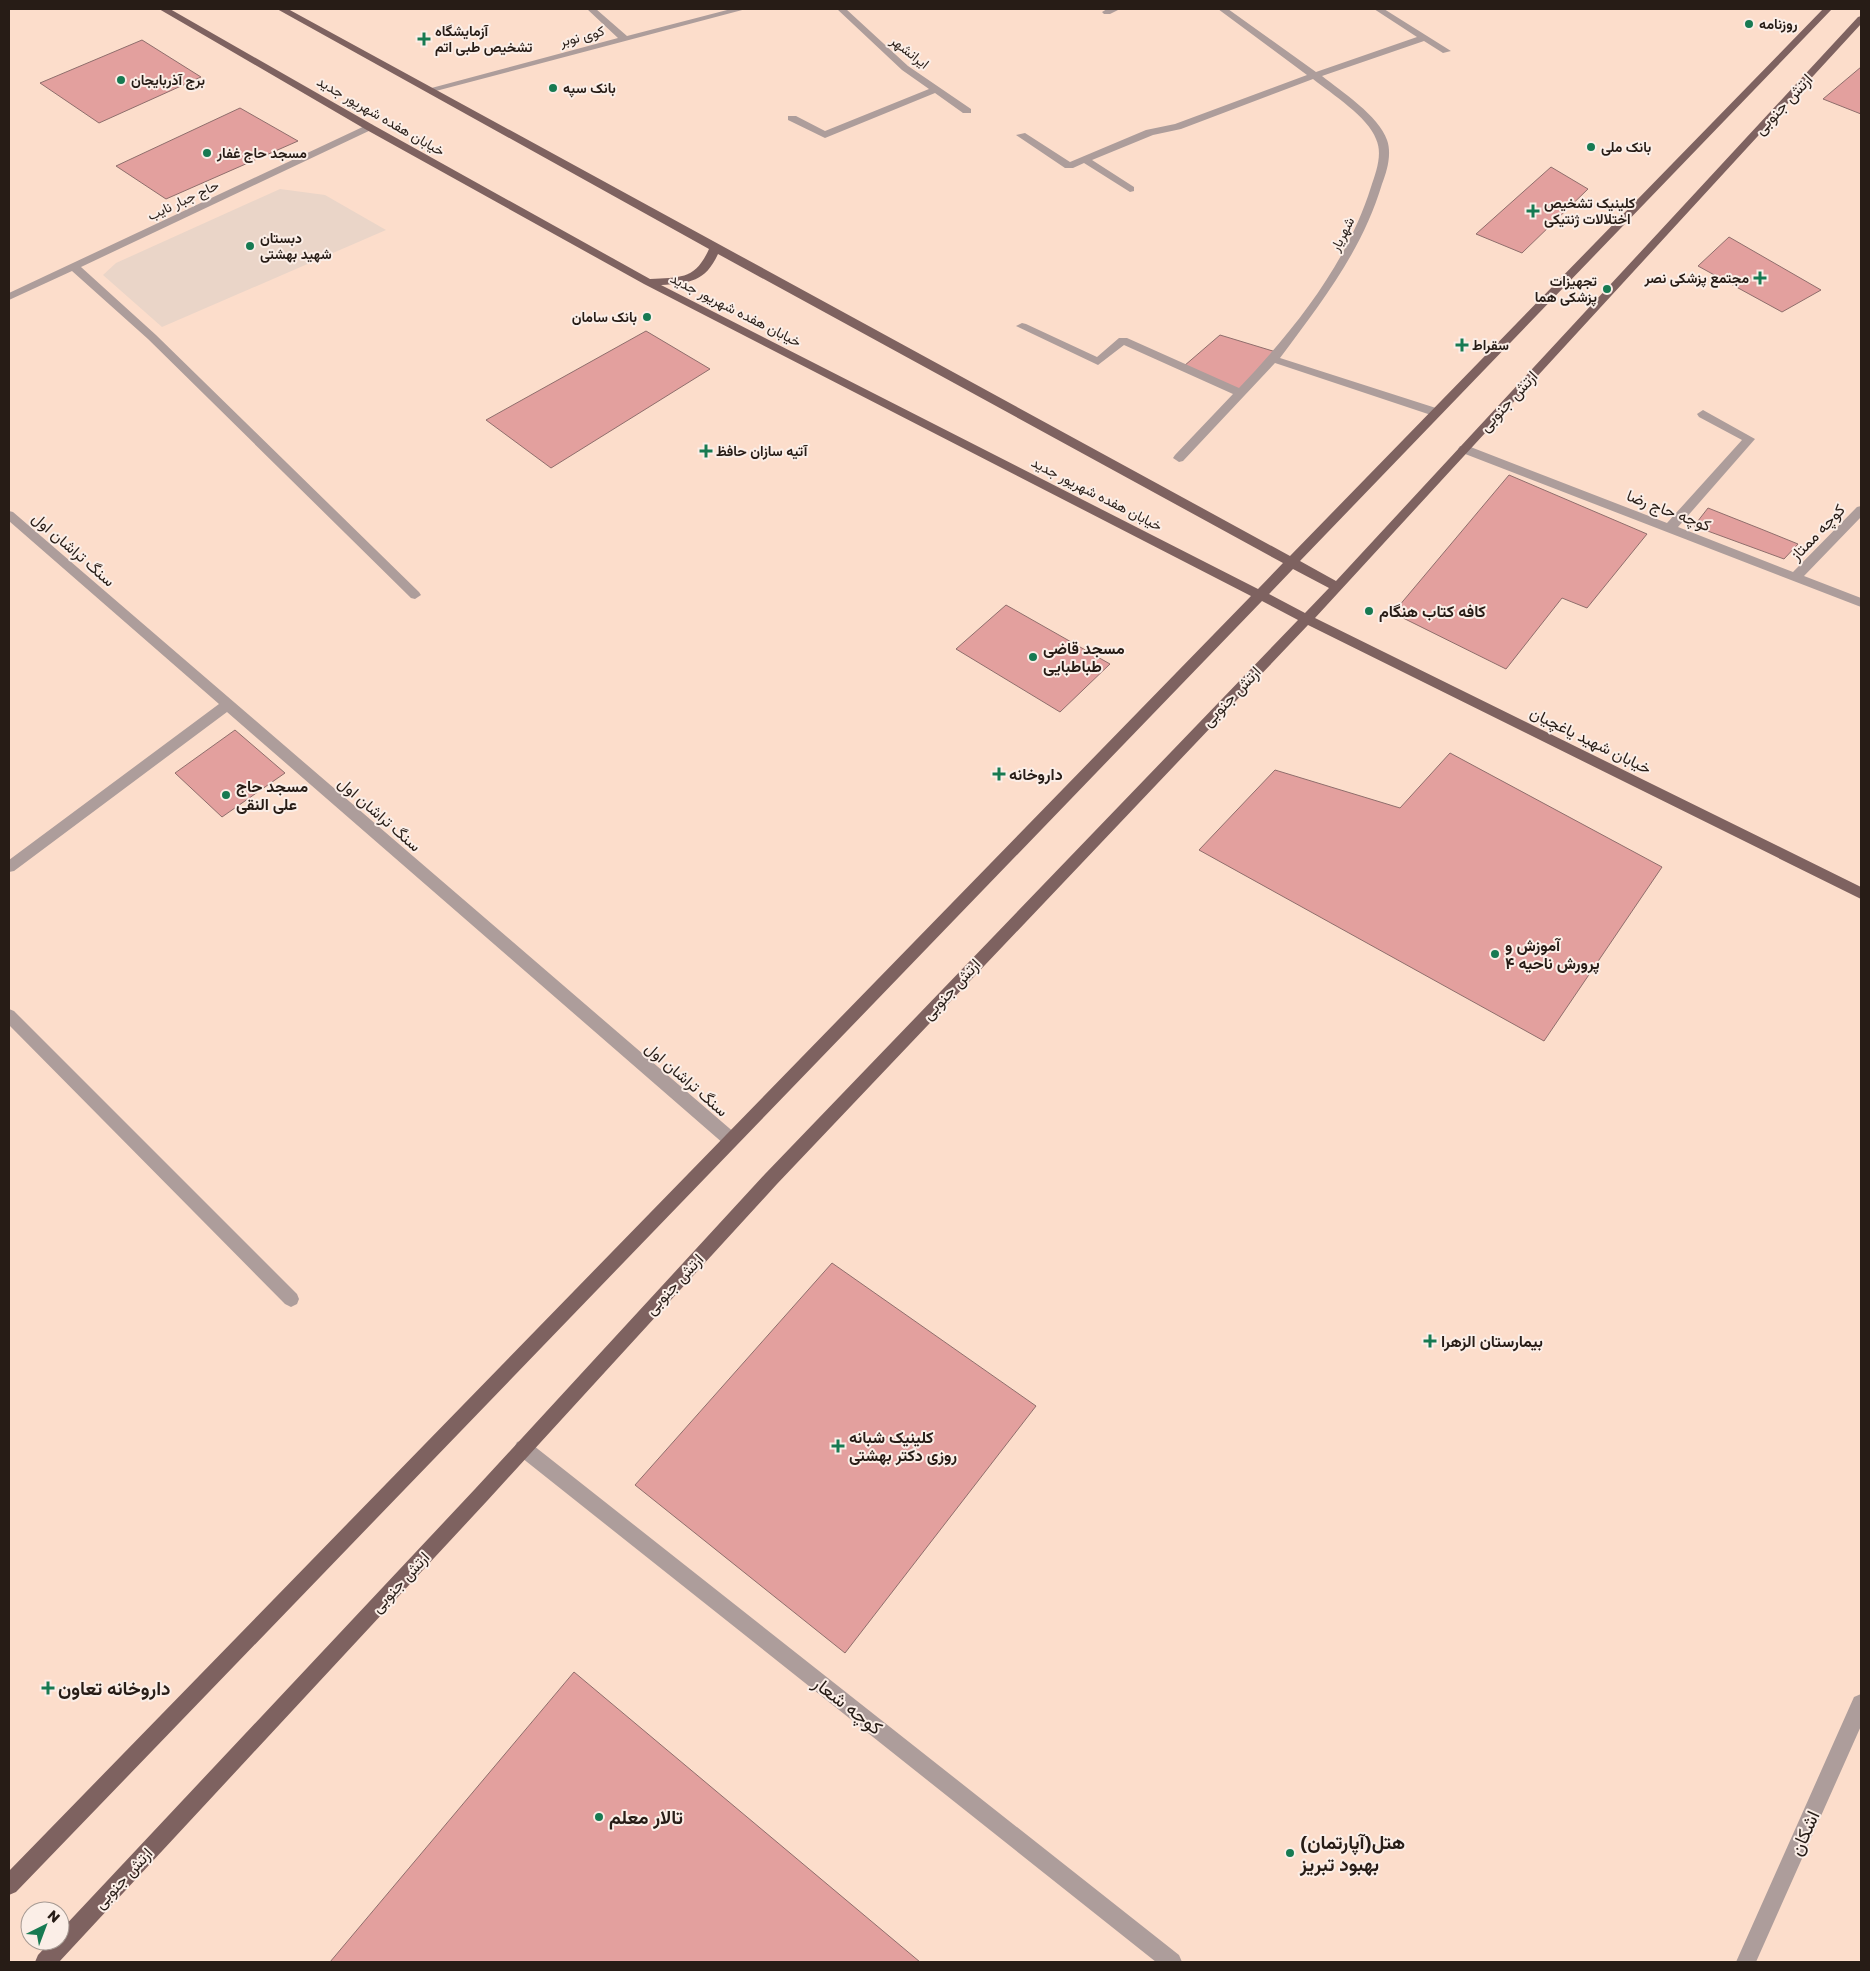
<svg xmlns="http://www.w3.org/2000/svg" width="1870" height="1971" font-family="'Golos Text',Vazirmatn,sans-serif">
<rect width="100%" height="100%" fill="#fcddcb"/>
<path fill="#ead5c8" d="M280,189L325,195L386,230L162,327L103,275L116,263Z"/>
<path fill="#e3a09e" stroke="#8f6e6c" d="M142,40L201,77L99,123L40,83Z
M1861,67V114L1823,99Z
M240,108L298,141L166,199L116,166Z
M1551,167L1588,189L1522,253L1476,234Z
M1729,237L1821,290L1782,312L1698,266Z
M646,331L710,369L551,468L486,420Z
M1220,335L1276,352L1239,390L1184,366Z
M1509,475L1647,534L1587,608L1562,598L1506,669L1393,613Z
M1708,508L1761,529L1798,544L1784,559L1694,526Z
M1006,605L1110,664L1060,712L956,649Z
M235,730L285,773L222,817L175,773Z
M1450,753L1662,867L1544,1041L1199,850L1275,770L1400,808Z
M832,1263L1036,1406L845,1653L635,1485Z
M574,1672L920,1962H330Z"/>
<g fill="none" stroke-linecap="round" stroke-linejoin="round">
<path fill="#ad9d9b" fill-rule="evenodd" d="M587,9H596L627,36L731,9H746L432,92L424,90L618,38Z
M837,9H846L908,66L971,109V113H963L935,93L825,138L788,120V116H796L825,131L929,89L902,70Z
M1107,9H1120L1110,14H1104L1102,12Z
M1218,9H1228L1316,72L1417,37L1374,9H1384L1451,51L1443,53L1424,41L1322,76C1341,91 1379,116 1387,140C1392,154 1387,171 1382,184C1362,251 1321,303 1280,358L1439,409V415H1431L1275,363L1183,461L1179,462L1173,458L1175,455L1233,394L1124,345L1098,365L1016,326L1022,323L1026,324L1097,357L1119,338H1127L1239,388C1294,330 1347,264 1371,187C1376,172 1383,154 1376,139C1368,117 1332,94 1313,79L1181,129L1153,135L1092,160L1134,187V191L1130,192L1084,163L1073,168H1065L1016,135L1025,133L1070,162L1146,130L1175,124L1307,75Z
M369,124L373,125V129L81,267L156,335L419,592L421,595L415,599L411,598L148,339L72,271L9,300V293Z
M1703,410L1755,439L1678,527L1793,572L1857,507L1861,506V517L1804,576L1861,598V607L1460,452L1458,449L1460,446H1468L1667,523L1742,440L1699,417L1697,414Z
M9,511L13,512L736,1134L738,1139L736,1144L730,1146L724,1144L227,712L14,871L9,872V860L219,704L9,521Z
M9,1009L14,1011L297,1294L299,1299L297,1304L291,1307L285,1304L9,1025Z
M523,1440L529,1442L1179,1955L1182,1962H1156L517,1454L514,1448L517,1442Z
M1861,1694V1726L1756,1962H1736L1854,1697Z"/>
<path fill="#7e6260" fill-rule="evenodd" d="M159,9H170L373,125L650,279C681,277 695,280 709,249L277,9H288L1290,556L1823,9H1832L1300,561L1336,581L1858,17L1861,16V24L1315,618L1861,887V899L1308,625L777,1184L487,1501L59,1962H35L38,1955L51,1941H60V1931L475,1489L765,1174L1298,620L1262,601L16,1892L9,1895V1871L1251,596L644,284L365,129ZM718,254L1283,563L1258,589L661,285C690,283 705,282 718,254ZM1293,569L1329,588L1305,613L1269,594Z"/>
</g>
<g fill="#177a52" stroke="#fbeee7" stroke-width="2">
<circle cx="1749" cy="24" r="5"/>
<path d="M421.5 31.5h5v5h5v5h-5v5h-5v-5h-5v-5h5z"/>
<circle cx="121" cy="80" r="5"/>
<circle cx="553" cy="88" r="5"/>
<circle cx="1591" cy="147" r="5"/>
<circle cx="207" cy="153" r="5"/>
<path d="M1530.5 203.5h5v5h5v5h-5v5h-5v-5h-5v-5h5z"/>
<circle cx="250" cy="246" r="5"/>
<path d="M1757.5 270.5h5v5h5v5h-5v5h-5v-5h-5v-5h5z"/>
<circle cx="1607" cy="289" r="5"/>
<circle cx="647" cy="317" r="5"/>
<path d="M1459.5 337.5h5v5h5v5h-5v5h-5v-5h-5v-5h5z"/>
<path d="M703.5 443.5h5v5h5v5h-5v5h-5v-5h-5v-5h5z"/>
<circle cx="1369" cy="611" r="5"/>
<circle cx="1033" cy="657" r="5"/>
<path d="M996.5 766.5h5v5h5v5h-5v5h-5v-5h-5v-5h5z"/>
<circle cx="226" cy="795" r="5"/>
<circle cx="1495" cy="954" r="5"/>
<path d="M1427.5 1333.5h5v5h5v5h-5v5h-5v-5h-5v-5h5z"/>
<path d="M835.5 1438.5h5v5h5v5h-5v5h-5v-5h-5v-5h5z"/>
<path d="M45.5 1680.5h5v5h5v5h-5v5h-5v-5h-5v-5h5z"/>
<circle cx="599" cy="1817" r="5"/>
<circle cx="1290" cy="1853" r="5"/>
</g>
<g text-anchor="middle" stroke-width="4" stroke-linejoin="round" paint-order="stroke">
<g font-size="14" font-weight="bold" fill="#271c16" stroke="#fbeee7" text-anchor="start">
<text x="1759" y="29">روزنامه</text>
<text x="435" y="36">آزمایشگاه<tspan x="435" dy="16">تشخیص طبی اتم</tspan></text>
<text x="131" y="85">برج آذربایجان</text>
<text x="563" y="93">بانک سپه</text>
<text x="1601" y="152">بانک ملی</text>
<text x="217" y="158">مسجد حاج غفار</text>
<text x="1544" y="208">کلینیک تشخیص<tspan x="1544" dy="16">اختلالات ژنتیکی</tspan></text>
<text x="260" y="243">دبستان<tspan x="260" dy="16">شهید بهشتی</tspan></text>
<text x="1749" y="283" text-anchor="end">مجتمع پزشکی نصر</text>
<text x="1597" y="286" text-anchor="end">تجهیزات<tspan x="1597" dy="16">پزشکی هما</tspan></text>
<text x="637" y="322" text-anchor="end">بانک سامان</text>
<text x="1472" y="350">سقراط</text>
<text x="716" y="456">آتیه سازان حافظ</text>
</g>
<g font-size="14" fill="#271c16" stroke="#fbeee7">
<text transform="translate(582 36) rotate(-15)" y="5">کوی نوبر</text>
<text transform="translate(910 52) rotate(38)" y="5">ایرانشهر</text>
<text transform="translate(381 116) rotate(30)" y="5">خیابان هفده شهریور جدید</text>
<text transform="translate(183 200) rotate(-25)" y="5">حاج جبار نایب</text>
<text transform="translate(1342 234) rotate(-63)" y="5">شهریار</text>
<text transform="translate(736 310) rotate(27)" y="5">خیابان هفده شهریور جدید</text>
<text transform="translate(1097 494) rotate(27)" y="5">خیابان هفده شهریور جدید</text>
</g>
<g font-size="16" fill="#271c16" stroke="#fbeee7">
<text transform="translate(1783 104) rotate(-47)" y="6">ارتش جنوبی</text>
<text transform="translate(1508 401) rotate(-47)" y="6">ارتش جنوبی</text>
<text transform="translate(1669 510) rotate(21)" y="6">کوچه حاج رضا</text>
<text transform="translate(1817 532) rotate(-46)" y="6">کوچه ممتاز</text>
<text transform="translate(74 549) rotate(41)" y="6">سنگ تراشان اول</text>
<text transform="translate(1231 696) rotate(-46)" y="6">ارتش جنوبی</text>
<text transform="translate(1591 740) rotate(26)" y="6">خیابان شهید یاغچیان</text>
<text transform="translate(380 814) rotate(41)" y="6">سنگ تراشان اول</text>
<text transform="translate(951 989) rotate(-47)" y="6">ارتش جنوبی</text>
<text transform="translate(687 1079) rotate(41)" y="6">سنگ تراشان اول</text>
<text transform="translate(674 1284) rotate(-47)" y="6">ارتش جنوبی</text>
<text transform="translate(400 1582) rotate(-47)" y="6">ارتش جنوبی</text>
<text transform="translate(123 1878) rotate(-47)" y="6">ارتش جنوبی</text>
</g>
<g font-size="16" font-weight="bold" fill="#271c16" stroke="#fbeee7" text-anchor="start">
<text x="1379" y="617">کافه کتاب هنگام</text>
<text x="1043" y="654">مسجد قاضی<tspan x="1043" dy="18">طباطبایی</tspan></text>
<text x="1009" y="780">داروخانه</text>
<text x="236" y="792">مسجد حاج<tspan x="236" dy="18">علی النقی</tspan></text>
<text x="1505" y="951">آموزش و<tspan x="1505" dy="18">پرورش ناحیه ۴</tspan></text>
<text x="1441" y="1347">بیمارستان الزهرا</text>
<text x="849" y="1443">کلینیک شبانه<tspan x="849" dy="18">روزی دکتر بهشتی</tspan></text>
</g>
<g font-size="19" font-weight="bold" fill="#271c16" stroke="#fbeee7" text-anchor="start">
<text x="58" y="1695">داروخانه تعاون</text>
<text x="609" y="1824">تالار معلم</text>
<text x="1300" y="1849">هتل(آپارتمان)<tspan x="1300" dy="22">بهبود تبریز</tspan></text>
</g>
<g font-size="19" fill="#271c16" stroke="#fbeee7">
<text transform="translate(848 1705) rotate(38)" y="7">کوچه شعار</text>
<text transform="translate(1804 1833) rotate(-66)" y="7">اشکان</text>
</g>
</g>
<rect width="1870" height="1971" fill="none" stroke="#271c16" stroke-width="20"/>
<g transform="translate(45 1926) rotate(42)"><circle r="24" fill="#fbeee7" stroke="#a69a93"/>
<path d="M0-4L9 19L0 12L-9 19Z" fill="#177a52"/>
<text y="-8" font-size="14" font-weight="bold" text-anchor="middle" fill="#271c16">N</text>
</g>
</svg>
